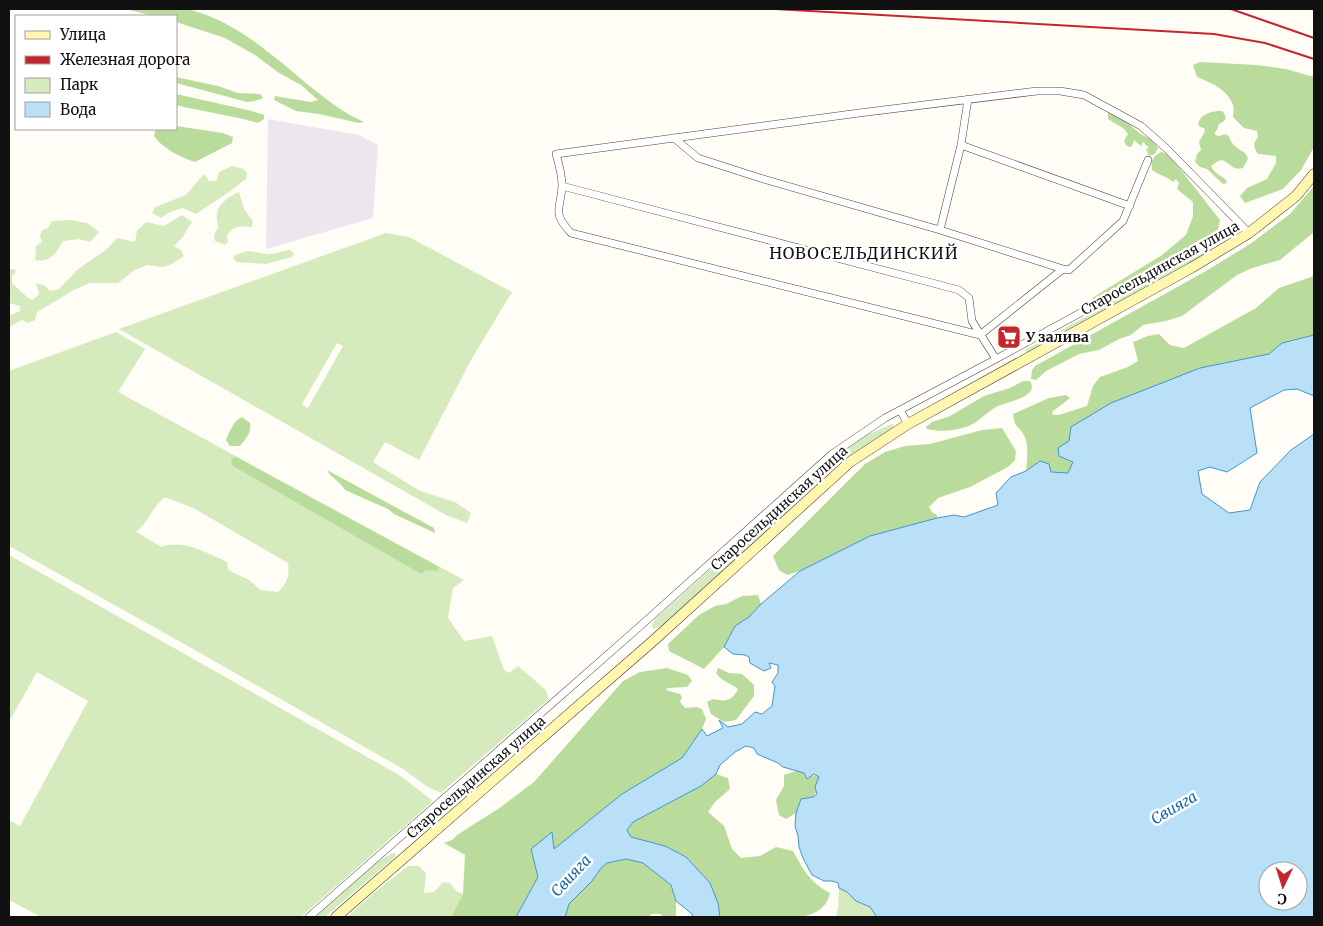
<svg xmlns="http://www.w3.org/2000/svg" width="1323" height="926" font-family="Merriweather,serif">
<rect width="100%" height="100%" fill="#fffdf5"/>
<path fill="#eee6ef" d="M268,119L359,135L378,145L373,218L266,249Z"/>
<path fill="#d5ebbd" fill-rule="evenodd" d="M232,166L244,169L247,173L246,179L229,192L196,214L183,208L170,212L161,218L152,213L155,207L186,195L204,174L209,181H216L219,172Z
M239,192L244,209L253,221L252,227C242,226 232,225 227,236L228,242L225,245L215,241C213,236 215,232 218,228C218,224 216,219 217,215C217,205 230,195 239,192Z
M182,215L192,222L182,238L174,246L181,250L184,256L170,265L163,267L147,265L135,270L118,283H90L74,290L37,312L35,320L28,323L22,320L9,327V316L20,311V306L9,303V269H14L16,272L12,276V283L28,298L33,300L39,294L36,283L45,286L50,291L59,289L78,269L106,250L117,238L135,242L137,231L146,222L164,226Z
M70,220L87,223L99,232L90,242L79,239L63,241C56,253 51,263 35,260L36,246L42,242L40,236L42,230L48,228L52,221Z
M386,233L409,237L512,292L471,360L419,460L385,442L373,462L420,491L455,502L471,513L467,523L446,515L119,329ZM337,343L343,346L308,408L302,404Z
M1210,248L1214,250L1028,355L1025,350Z
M290,250L294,254L292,257L266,264L237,262L234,259V256C251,248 250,252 266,254C273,255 282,251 290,250Z
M116,332L145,349L118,392L464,580L453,588L448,618L464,641L492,636L504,670L509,673L518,666L546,690L549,699L441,793L426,786L403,769L193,649L9,546V371ZM165,497L195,509L288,563C290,576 287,583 278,592L261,590L249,580L228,570L227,562C206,553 184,539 162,547L136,532C149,522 152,507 165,497Z
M892,424L894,425L892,429L850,456L662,626L653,629L652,625L655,619L808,482L842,455L851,444L869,434Z
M9,555L399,775L432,800L431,803L301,917H41L9,900V820L20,826L88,701L37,672L9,722Z
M394,853L396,855L395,857L325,917H315C333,901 373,860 394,853Z
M408,866H419L426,873L424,893L434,892L443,882L450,883L456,891L463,894L451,917H347L375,892Z
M839,888L847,892L856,901L870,907L877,917H836L838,908Z"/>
<path fill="#b9dc9c" d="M126,9C149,9 176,5 198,12C254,30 293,77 340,109C347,114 356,118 364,122L359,123L319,114L296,111L274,100L275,96L311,102L318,100L301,85L279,73L255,55L225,38L176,22V16H153Z
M1200,62L1257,65L1286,69L1314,77V147L1301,170L1283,189L1245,203L1240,196L1247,188L1267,179L1276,163V156L1258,154C1253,147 1253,143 1258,137L1257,131L1244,128L1233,117C1233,114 1234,108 1233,105C1228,90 1210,82 1197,77L1193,65Z
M176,77L218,86L238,93L260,94L263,98L255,101L247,102L176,83Z
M176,94L252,111L264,115V119L258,123C231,115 204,112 176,105Z
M1111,111L1127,122L1139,133L1152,140L1158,148L1155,154L1149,156L1146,149L1149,148L1143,142L1141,146L1134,140L1132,146L1129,147L1126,145L1124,141L1128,134L1123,128L1108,119V113Z
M1222,111C1228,117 1226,121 1219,124L1217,130L1215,132V135L1219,136L1226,134C1231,137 1229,140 1233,144C1238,151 1246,150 1248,159L1243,168C1233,171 1231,164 1222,160L1218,161L1211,166L1214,171L1226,180L1227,183L1223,184L1207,169L1200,167L1195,162L1197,154L1201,150L1199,142L1205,131L1204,128L1200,127L1198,124C1201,113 1212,111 1222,111Z
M176,126L223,133L233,137L232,143L195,162C180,157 163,149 154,136L155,131L160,129H176Z
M1162,152L1170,156L1220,220L1218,230L1212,237L1094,301L1092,298L1162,255L1186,235L1193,216V202L1177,189L1179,183L1176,179L1173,182C1166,176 1159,175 1152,170C1150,162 1154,154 1162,152Z
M1314,186V232L1280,260L1252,268L1237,275L1182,316L1166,321L1143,325L1131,335L1119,339L1099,350L1079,354L1046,371L1036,380L1031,379L1032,370L1035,366L1206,271L1250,244L1290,214Z
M1314,276V335L1282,343L1269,354L1200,368L1073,462L1068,473L1051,472L1040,461L1026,471C1027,461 1029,444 1024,435C1017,424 1015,429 1013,414L1049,398L1066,395L1070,398L1052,412L1053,415H1059L1087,406L1093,386L1100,377L1128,367L1138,361L1133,342L1148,336L1159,334L1170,345L1184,348L1256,308L1279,288Z
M1023,381H1030C1032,385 1033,388 1030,392C1022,400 1008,402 998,406C986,412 978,423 966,427C954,431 939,432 927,429L926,427L932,422L950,416L984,396L1010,388Z
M242,417L250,423C252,433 246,438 240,446H230L226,440C229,432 234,420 242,417Z
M1002,428L1016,451L1015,460L1008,467L970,487L938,498L929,507L932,512L937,515V518L870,536L800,571L787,575L779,570L773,556L865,464L885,452L905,446L930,444L982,430Z
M236,457L439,567L437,571L426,570L421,574L240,470L232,465L231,459Z
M327,470L434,528L435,533L394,514L388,509L345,490C340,481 331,478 327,470Z
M758,595L761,604L749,617L735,626L724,647L704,669L669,651L668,644L699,615L715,606L726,604L742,596Z
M667,668L688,675L692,681L687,687L667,688L666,690L680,694L682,697L680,702L685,708L697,707L702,709L706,719L702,729L682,758L622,794L554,849L552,832L538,877L516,917H451L463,894L465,855L444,843L452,840L457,835L498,809L534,782L623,681L640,672Z
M718,668L729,673L742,674L754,685V696L736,720L724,722L711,714L707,702L713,699C726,702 732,701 738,689C729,682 722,682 716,673Z
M796,771L804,773L806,778L817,775L819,777L815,787L817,791L813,797L801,799L796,813L786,819L779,815L776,800L784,786V775Z
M716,774L728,778L730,789L715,802L708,812L724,826L732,849L741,858L760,856L776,847L793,851C803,869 810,883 830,893C828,902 823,909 814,913C794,922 744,917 720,917L718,903L686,857L665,846L631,837L627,830L633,822L701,786Z
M626,859L643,863L671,885L676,901V917H664L660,914H652L648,917H565L569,904L592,881L601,868L607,863Z"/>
<path fill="#b9e0f7" stroke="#3f96cf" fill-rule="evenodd" d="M1314,335V396L1297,389L1284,390L1250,408L1257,453L1227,472L1210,467L1198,471L1202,494L1229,513L1250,510L1260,482L1291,450L1314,434V917H877L870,907L856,901L847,892L839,888L838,883L832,881H824L812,875L803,858L799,847L798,836L795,826L796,813L801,799L813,797L817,794L815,787L819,777L814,774L807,779L804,773L783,767L778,763L757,754L754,748L746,746L735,752L720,765L716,774L701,786L633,822L627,830L631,837L665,846L686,857L710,883L718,903L720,917H693L692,914L676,901L671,885L643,863L626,859L607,863L601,868L592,881L569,904L565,917H516L538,877L531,849L552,832L554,849L622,794L682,758L702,729L707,736L723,728L719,720L728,727L742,724L755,712L762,714L772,706L775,686L772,682L778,673V665L769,663L771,668L764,671L750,663L749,657L745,655L733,654L724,647L735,626L749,617L761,604L800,571L870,536L937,518L954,515L964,517L998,505L996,493L1011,477L1026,471L1040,461L1049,464L1051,472L1068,473L1073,462L1059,456L1058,448L1069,441L1071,427L1111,403L1200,368L1269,354L1282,343ZM1268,871H1298V901H1268Z"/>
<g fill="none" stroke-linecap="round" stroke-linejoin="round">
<g stroke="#444" stroke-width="8">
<path id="street" d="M674,138L698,158L760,178L940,230L1063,269L980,335
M961,145L1130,206
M562,186L959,290L969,298L972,321L996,359
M940,230L961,145L968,99
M1063,269L1069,270L1123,221L1148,160
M980,335L571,233C551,211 561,210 562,186C562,176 559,164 556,154L859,113L1037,91H1060L1084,95L1141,126L1166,148L1249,233
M900,410L908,424
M309,917L638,628L832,454L885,418L996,359L1241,225"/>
</g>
<g stroke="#333" stroke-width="11">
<path id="secondary" d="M336,917L653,641L850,462L908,424L1191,268L1249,233L1296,196L1314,174"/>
</g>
<use href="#street" stroke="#fff" stroke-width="7"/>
<use href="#secondary" stroke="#fff6b0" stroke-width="10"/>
<path stroke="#c4262e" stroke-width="2" d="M775,9L1214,34L1265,43L1314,59
M1231,9L1314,38"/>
</g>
<defs>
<g id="supermarket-square" transform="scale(1.25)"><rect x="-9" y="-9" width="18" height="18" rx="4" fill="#c4262e" stroke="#fff"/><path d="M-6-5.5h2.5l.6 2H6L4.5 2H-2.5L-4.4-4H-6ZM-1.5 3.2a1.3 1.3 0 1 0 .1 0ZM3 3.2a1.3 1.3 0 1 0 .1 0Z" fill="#fff"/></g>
</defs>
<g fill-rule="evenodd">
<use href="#supermarket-square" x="1009" y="337"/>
</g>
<g text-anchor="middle" stroke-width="5" stroke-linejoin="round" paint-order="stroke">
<g font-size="14" fill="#111" stroke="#fff">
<text transform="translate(1160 268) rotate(-29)" y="5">Старосельдинская улица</text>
<text transform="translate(779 508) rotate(-42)" y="5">Старосельдинская улица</text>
<text transform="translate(476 777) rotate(-41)" y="5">Старосельдинская улица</text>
</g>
<g font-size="14" font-weight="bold" fill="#111" stroke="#fff" text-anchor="start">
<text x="1026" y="342">У залива</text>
</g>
<g font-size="15" font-style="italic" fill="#1768a6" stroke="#fff">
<text transform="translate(1174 808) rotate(-30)" y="5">Свияга</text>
<text transform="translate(571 876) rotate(-47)" y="5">Свияга</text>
</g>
<g font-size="16" letter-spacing="1" fill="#111" stroke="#fff">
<text x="864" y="259">НОВОСЕЛЬДИНСКИЙ</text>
</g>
</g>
<rect width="1323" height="926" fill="none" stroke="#111111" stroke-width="20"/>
<rect x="15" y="15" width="162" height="115" fill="#ffffff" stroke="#a0a0a0"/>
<rect x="25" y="31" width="25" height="8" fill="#fff6b0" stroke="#a0a0a0"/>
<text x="60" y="40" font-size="15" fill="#111111">Улица</text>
<rect x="25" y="56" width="25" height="8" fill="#c4262e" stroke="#a0a0a0"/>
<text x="60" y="65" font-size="15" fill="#111111">Железная дорога</text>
<rect x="25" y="78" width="25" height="15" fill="#d5ebbd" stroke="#a0a0a0"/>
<text x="60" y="90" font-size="15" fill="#111111">Парк</text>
<rect x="25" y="102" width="25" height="15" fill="#b9e0f7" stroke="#a0a0a0"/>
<text x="60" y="115" font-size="15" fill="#111111">Вода</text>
<g transform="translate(1283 886) rotate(184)"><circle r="24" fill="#ffffff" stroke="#a0a0a0"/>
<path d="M0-4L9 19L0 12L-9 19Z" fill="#c4262e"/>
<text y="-8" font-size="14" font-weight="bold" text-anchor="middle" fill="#111111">С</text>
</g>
</svg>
